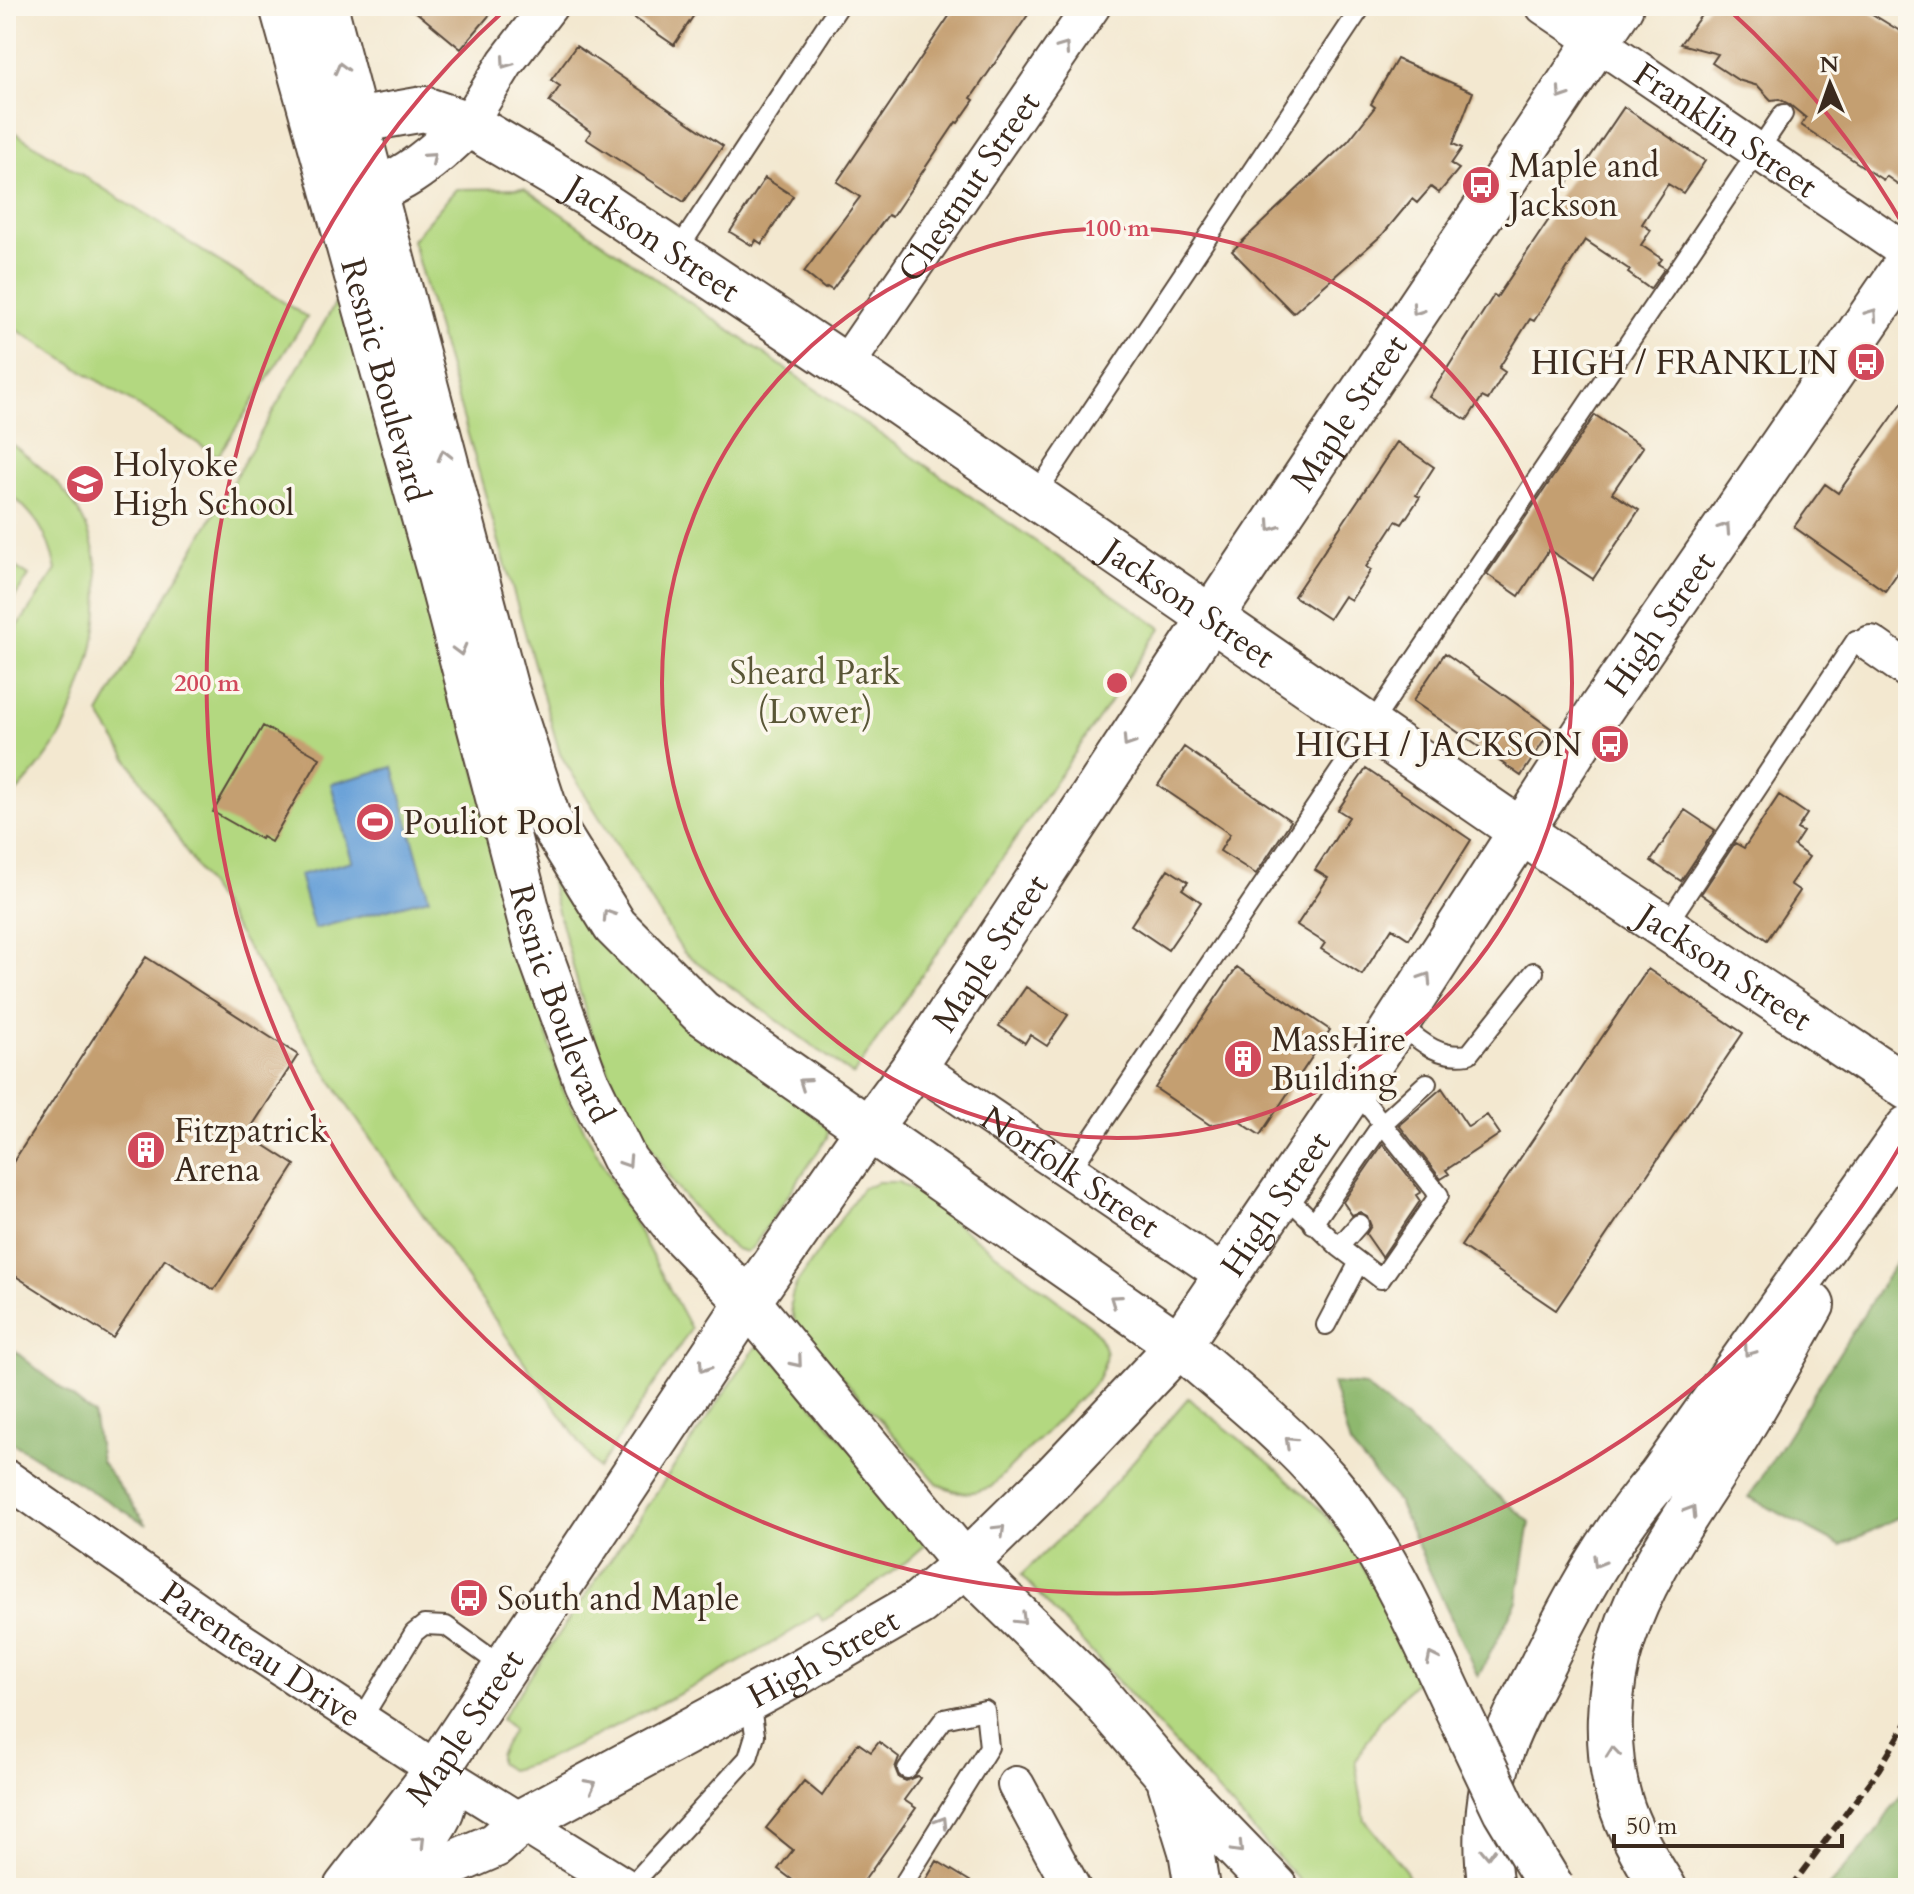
<svg xmlns="http://www.w3.org/2000/svg" width="1914" height="1894" font-family="Cardo,serif">
<rect width="100%" height="100%" fill="#fbf7ec"/>
<filter id="ink" filterUnits="userSpaceOnUse"><feTurbulence type="fractalNoise" baseFrequency=".0125" numOctaves="2"/><feDisplacementMap in="SourceGraphic" scale="16" xChannelSelector="R" yChannelSelector="G"/><feConvolveMatrix kernelMatrix="1 2 1 2 8 2 1 2 1" color-interpolation-filters="sRGB"/></filter>
<filter id="wash" filterUnits="userSpaceOnUse"><feTurbulence type="fractalNoise" baseFrequency=".006" numOctaves="4" result="noise"/><feDisplacementMap in="SourceGraphic" scale="32" xChannelSelector="R" yChannelSelector="G"/><feGaussianBlur stdDeviation="1.8" result="paint"/><feColorMatrix in="noise" values="0 0 0 0 0 0 0 0 0 0 0 0 0 0 0 0 0 1.4 0 .05"/><feComposite in="paint" operator="in"/></filter>
<g filter="url(#wash)">
<rect width="100%" height="100%" fill="#f3e8d0"/>
<path fill="#b3d880" stroke="#77814f" stroke-width="2" d="M6,127L307,317L218,456L6,323Z
M524,188L1161,628L853,1075L683,952L560,754L412,240L456,189Z
M344,288L562,1088L691,1329L598,1469L347,1105L99,714Z
M6,440C36,462 70,489 85,524C110,581 97,648 75,703C70,714 66,727 60,737C45,761 26,783 6,803V644L56,570C48,531 35,515 6,490Z
M6,561L29,576L6,610Z
M552,867H557L828,1129L827,1138L753,1247L747,1252L736,1249L719,1236L674,1185L617,1089L590,1029L554,897L549,869Z
M878,1182H898L911,1189L1091,1326C1109,1348 1110,1357 1096,1382L991,1487C967,1495 961,1495 938,1484L799,1330C790,1312 787,1302 797,1283L862,1188Z
M763,1346L929,1542L907,1561L823,1622L818,1614C756,1656 690,1689 623,1722C585,1740 550,1762 509,1770L499,1763V1755L513,1729L501,1719L756,1347Z
M1188,1398L1272,1465L1321,1510L1352,1547L1422,1675L1381,1719L1355,1761L1365,1820L1406,1871L1413,1888H1306L1021,1575L1097,1503Z"/>
<path fill="#8eb86e" stroke="#647146" stroke-width="2" d="M1908,1243V1503L1899,1517L1841,1546L1749,1497Z
M6,1344L93,1414L101,1461L147,1525L6,1439Z
M1332,1383L1365,1386L1530,1522L1517,1601L1478,1677L1398,1502L1350,1445Z
M1908,1784V1888H1827L1874,1835Z"/>
<path fill="#69a1d8" stroke="#52667b" stroke-width="2" d="M393,767L429,898L314,929L299,875L352,861L331,784Z"/>
<g id="blocks">
<path fill="#c49f71" d="M409,6H497L461,49Z
M617,6H700L674,45Z
M956,6H1034L971,98L974,100L958,123L956,122L892,217L888,215L832,290L827,287L825,289L804,272L860,197L837,182Z
M1708,6H1859L1908,36V191L1886,176L1883,180L1801,125L1806,118L1789,104L1779,99L1771,100L1758,86L1738,80L1712,63L1718,54L1680,44Z
M576,46L723,146L684,202L586,139L591,132L549,102L560,86L551,80Z
M1397,59L1473,92L1453,144L1462,148L1451,164L1459,169L1439,193L1431,187L1417,203L1412,199L1383,234L1293,313L1232,251L1348,141L1375,107L1371,104Z
M1624,107L1705,161L1683,193L1668,184L1642,224L1651,230L1641,245L1662,259L1658,264L1665,268L1650,289L1628,273L1630,270L1585,240L1534,321L1530,319L1499,368L1505,372L1488,400L1482,397L1467,420L1429,397L1494,295L1497,297L1560,203L1556,200L1579,167L1582,169Z
M765,178L793,196L762,244L756,240L753,246L730,232Z
M1908,395V558L1885,591L1794,527L1825,484L1838,493Z
M1595,415L1643,447L1612,493L1639,510L1593,579L1549,550L1519,596L1487,574Z
M1397,442L1434,467L1416,495L1420,497L1402,524L1396,521L1366,567L1371,570L1351,600L1344,596L1329,619L1294,596Z
M1445,653L1552,729L1521,776L1413,701Z
M263,726L320,758L271,842L262,837L261,839L213,812Z
M1184,747L1291,821L1256,874L1220,851L1230,834L1158,785Z
M1366,769L1471,840L1409,939L1392,928L1362,975L1321,949L1325,943L1297,925L1328,878L1315,870L1349,817L1338,810Z
M1779,795L1807,814L1797,829L1803,832L1794,846L1809,857L1790,884L1800,891L1767,940L1701,894L1735,843L1744,848Z
M1685,810L1715,830L1681,881L1651,861Z
M1168,869L1188,882L1182,889L1201,902L1168,950L1131,925Z
M146,957L298,1055L247,1134L295,1165L214,1290L165,1259L113,1338L6,1270V1173Z
M1237,967L1330,1030L1260,1135L1237,1120L1210,1125L1155,1088Z
M1648,969L1743,1033L1556,1310L1461,1246Z
M1026,987L1068,1015L1047,1046L1030,1035L1025,1043L999,1026Z
M1442,1088L1468,1127L1487,1115L1500,1134L1446,1170L1449,1174L1441,1179L1399,1125Z
M1383,1144L1421,1192L1416,1195L1420,1201L1382,1257L1366,1234L1371,1226L1367,1216L1360,1212L1352,1215L1343,1202Z
M879,1742L899,1757L895,1768L899,1778L906,1781L917,1776L920,1778L904,1800L916,1808L859,1888H803L778,1869L793,1850L766,1828L804,1781L822,1796L858,1743L871,1752Z
M937,1861L981,1888H921Z"/>
</g>
</g>
<g filter="url(#ink)">
<use href="#blocks" fill-opacity="0" stroke="#574639" stroke-width="2"/>
<g fill="none" stroke-linecap="round" stroke-linejoin="round">
<g stroke="#574639" stroke-width="22">
<path id="service" d="M676,253L839,6
M1034,497L1362,6
M1665,927L1856,640L1871,644
M1397,1022C1420,1041 1438,1059 1469,1054L1534,972
M1070,1171L1783,114
M1284,1194L1339,1247L1381,1279L1439,1195L1354,1088
M1313,1224L1382,1124L1427,1083
M1339,1247L1359,1224
M1326,1325L1359,1262
M361,1720L414,1633L424,1625L446,1626L503,1667
M629,1888L748,1758L755,1735L750,1699
M901,1888L989,1747L985,1710L944,1719L907,1769"/>
</g>
<g stroke="#574639" stroke-width="40">
<g id="minor">
<path id="s1" d="M1544,6L1908,253"/>
<path d="M468,124L506,62L549,6"/>
<path id="s2" d="M845,366L1092,6"/>
<path d="M1871,644L1908,670"/>
<path id="s3" d="M915,1066L1227,1277"/>
<path id="s4" d="M6,1478L229,1633L437,1770L627,1888"/>
<path d="M1016,1785L1072,1888"/>
</g>
</g>
<g stroke="#574639" stroke-width="48">
<g id="tertiary">
<path id="s5" d="M319,132L355,121L424,109L468,124L589,195L845,366L1550,851L1908,1088"/>
<path d="M339,201C400,187 424,165 468,124"/>
</g>
</g>
<g stroke="#574639" stroke-width="48">
<g id="secondary">
<path d="M378,1877C402,1864 439,1830 444,1801C445,1793 439,1779 437,1770"/>
<path id="s6" d="M346,1888L437,1770L748,1302L869,1128L915,1066L1210,619L1621,6"/>
<path id="s7" d="M386,1888L412,1881L495,1845L522,1821L801,1671L919,1603L965,1564L1055,1476L1179,1345L1378,1052L1598,713L1908,262"/>
</g>
</g>
<g stroke="#574639" stroke-width="48">
<g id="primary">
<path id="s8" d="M282,6L440,575L536,943L586,1081L625,1161L678,1230L748,1302L965,1564"/>
<path d="M325,6L505,686L548,818L615,926L701,1012L1179,1345"/>
</g>
</g>
<g stroke="#574639" stroke-width="48">
<path id="motorway" d="M1179,1345C1230,1389 1284,1431 1328,1482C1390,1554 1425,1643 1466,1728
M965,1564L1095,1691L1166,1774L1276,1888
M1170,1783L1191,1851L1197,1888
M1491,1888C1484,1845 1487,1797 1500,1755C1510,1725 1526,1696 1541,1667C1574,1600 1610,1533 1660,1477L1908,1128
M1664,1888C1647,1862 1629,1831 1620,1801C1605,1751 1607,1688 1623,1639C1643,1575 1685,1519 1720,1463C1753,1412 1782,1358 1812,1305"/>
</g>
<use href="#service" stroke="#fff" stroke-width="18"/>
<use href="#minor" stroke="#fff" stroke-width="36"/>
<use href="#tertiary" stroke="#fff" stroke-width="44"/>
<use href="#secondary" stroke="#fff" stroke-width="44"/>
<use href="#primary" stroke="#fff" stroke-width="44"/>
<use href="#motorway" stroke="#fff" stroke-width="44"/>
<path stroke="#3b2a1e" stroke-width="6" stroke-dasharray="12 6" stroke-linecap="butt" d="M1790,1888L1879,1769L1908,1721"/>
<g stroke="#574639" stroke-width="48" stroke-linecap="butt">
<path id="motorway-bridge" d="M1466,1728L1505,1810L1552,1888"/>
</g>
<use href="#motorway-bridge" stroke="#fff" stroke-width="44"/>
</g>
<defs><path id="oneway-chevron" d="M-2-3.5L2.5 0L-2 3.5" fill="none" stroke-width="1.6" stroke-linecap="round" stroke-linejoin="round" transform="scale(2)"/></defs>
<g stroke="#a79f9a">
<use href="#oneway-chevron" transform="translate(1064 48) rotate(-55)"/>
<use href="#oneway-chevron" transform="translate(506 63) rotate(125)"/>
<use href="#oneway-chevron" transform="translate(341 68) rotate(-105)"/>
<use href="#oneway-chevron" transform="translate(1562 94) rotate(124)"/>
<use href="#oneway-chevron" transform="translate(431 158) rotate(-41)"/>
<use href="#oneway-chevron" transform="translate(1417 310) rotate(124)"/>
<use href="#oneway-chevron" transform="translate(1872 314) rotate(-55)"/>
<use href="#oneway-chevron" transform="translate(444 455) rotate(-104)"/>
<use href="#oneway-chevron" transform="translate(1272 526) rotate(124)"/>
<use href="#oneway-chevron" transform="translate(1725 528) rotate(-56)"/>
<use href="#oneway-chevron" transform="translate(460 650) rotate(75)"/>
<use href="#oneway-chevron" transform="translate(1128 742) rotate(123)"/>
<use href="#oneway-chevron" transform="translate(608 915) rotate(-123)"/>
<use href="#oneway-chevron" transform="translate(1426 978) rotate(-57)"/>
<use href="#oneway-chevron" transform="translate(804 1083) rotate(-145)"/>
<use href="#oneway-chevron" transform="translate(627 1162) rotate(57)"/>
<use href="#oneway-chevron" transform="translate(1115 1300) rotate(-145)"/>
<use href="#oneway-chevron" transform="translate(1749 1351) rotate(125)"/>
<use href="#oneway-chevron" transform="translate(797 1362) rotate(50)"/>
<use href="#oneway-chevron" transform="translate(704 1367) rotate(124)"/>
<use href="#oneway-chevron" transform="translate(1290 1442) rotate(-137)"/>
<use href="#oneway-chevron" transform="translate(1691 1511) rotate(-58)"/>
<use href="#oneway-chevron" transform="translate(1000 1530) rotate(-44)"/>
<use href="#oneway-chevron" transform="translate(1598 1562) rotate(120)"/>
<use href="#oneway-chevron" transform="translate(1021 1619) rotate(44)"/>
<use href="#oneway-chevron" transform="translate(1432 1658) rotate(-116)"/>
<use href="#oneway-chevron" transform="translate(1613 1752) rotate(-96)"/>
<use href="#oneway-chevron" transform="translate(591 1785) rotate(-28)"/>
<use href="#oneway-chevron" transform="translate(942 1822) rotate(-58)"/>
<use href="#oneway-chevron" transform="translate(420 1841) rotate(-46)"/>
<use href="#oneway-chevron" transform="translate(1238 1848) rotate(46)"/>
<use href="#oneway-chevron" transform="translate(1488 1853) rotate(88)"/>
</g>
</g>
<g fill="none" stroke="#d1495b" stroke-width="4">
<circle cx="1117" cy="683" r="455"/>
<path d="M1905 1138A910 910 0 1 1 508 7M1726 7A910 910 0 0 1 1905 228"/>
</g>
<defs>
<g id="bus-disc" transform="scale(2)"><circle r="9.5" fill="#d1495b" stroke="#fbf7ec"/><path d="M-5-6H5V4H4V6H2V4H-2V6H-4V4H-5ZM-3.5-4V0h7V-4ZM-3.5 1.2v1.5H-2V1.2ZM2 1.2v1.5H3.5V1.2Z" fill="#fff"/></g>
<g id="school-disc" transform="scale(2)"><circle r="9.5" fill="#d1495b" stroke="#fbf7ec"/><path d="M0-5L7-2L0 1L-7-2ZM-4 1L0 2.5L4 1V4Q0 6-4 4Z" fill="#fff"/></g>
<g id="stadium-disc" transform="scale(2)"><circle r="9.5" fill="#d1495b" stroke="#fbf7ec"/><path d="M0-5a6.5 5 0 1 0 0 10a6.5 5 0 1 0 0-10ZM-3.5-1.8h7v3.6h-7Z" fill="#fff"/></g>
<g id="building-disc" transform="scale(2)"><circle r="9.5" fill="#d1495b" stroke="#fbf7ec"/><path d="M-4-6H4V6H1V3H-1V6H-4ZM-2.5-4.3h1.7v1.8h-1.7ZM.8-4.3h1.7v1.8H.8ZM-2.5-1h1.7V.8h-1.7ZM.8-1h1.7V.8H.8Z" fill="#fff"/></g>
</defs>
<g fill-rule="evenodd">
<use href="#bus-disc" x="1481" y="185"/>
<use href="#bus-disc" x="1866" y="362"/>
<use href="#school-disc" x="85" y="484"/>
<use href="#bus-disc" x="1610" y="744"/>
<use href="#stadium-disc" x="375" y="822"/>
<use href="#building-disc" x="1243" y="1059"/>
<use href="#building-disc" x="146" y="1150"/>
<use href="#bus-disc" x="469" y="1598"/>
</g>
<g text-anchor="middle" stroke-width="7" stroke-linejoin="round" paint-order="stroke">
<g font-size="34" fill="#3b2a1e" stroke="#fbf7ec">
<text dy="12" stroke="none"><textPath href="#s1" startOffset="220">Franklin Street</textPath></text>
<text dy="12" stroke="none"><textPath href="#s2" startOffset="218">Chestnut Street</textPath></text>
<text dy="12" stroke="none"><textPath href="#s5" startOffset="372">Jackson Street</textPath></text>
<text dy="12" stroke="none"><textPath href="#s8" startOffset="388">Resnic Boulevard</textPath></text>
<text dy="12" stroke="none"><textPath href="#s6" startOffset="1784">Maple Street</textPath></text>
<text dy="12" stroke="none"><textPath href="#s5" startOffset="1020">Jackson Street</textPath></text>
<text dy="12" stroke="none"><textPath href="#s7" startOffset="1840">High Street</textPath></text>
<text dy="12" stroke="none"><textPath href="#s6" startOffset="1136">Maple Street</textPath></text>
<text dy="12" stroke="none"><textPath href="#s5" startOffset="1668">Jackson Street</textPath></text>
<text dy="12" stroke="none"><textPath href="#s8" startOffset="1036">Resnic Boulevard</textPath></text>
<text dy="12" stroke="none"><textPath href="#s3" startOffset="188">Norfolk Street</textPath></text>
<text dy="12" stroke="none"><textPath href="#s7" startOffset="1144">High Street</textPath></text>
<text dy="12" stroke="none"><textPath href="#s4" startOffset="310">Parenteau Drive</textPath></text>
<text dy="12" stroke="none"><textPath href="#s7" startOffset="496">High Street</textPath></text>
<text dy="12" stroke="none"><textPath href="#s6" startOffset="200">Maple Street</textPath></text>
</g>
<g font-size="34" fill="#3b2a1e" stroke="#fbf7ec" text-anchor="start">
<text x="1509" y="177">Maple and<tspan x="1509" dy="39">Jackson</tspan></text>
<text x="1838" y="374" text-anchor="end">HIGH / FRANKLIN</text>
<text x="113" y="476">Holyoke<tspan x="113" dy="39">High School</tspan></text>
<text x="1582" y="756" text-anchor="end">HIGH / JACKSON</text>
<text x="403" y="834">Pouliot Pool</text>
<text x="1271" y="1051">MassHire<tspan x="1271" dy="39">Building</tspan></text>
<text x="174" y="1142">Fitzpatrick<tspan x="174" dy="39">Arena</tspan></text>
<text x="497" y="1610">South and Maple</text>
</g>
<g font-size="34" fill="#595636" stroke="#fbf7ec">
<text x="815" y="684">Sheard Park<tspan x="815" dy="39">(Lower)</tspan></text>
</g>
</g>
<circle cx="1117" cy="683" r="12" fill="#d1495b" stroke="#fbf7ec" stroke-width="4"/>
<g font-size="24" text-anchor="middle" font-weight="bold" fill="#d1495b" stroke="#fbf7ec" stroke-width="7" stroke-linejoin="round" paint-order="stroke">
<text x="1117" y="236">100 m</text>
<text x="207" y="691">200 m</text>
</g>
<rect width="1914" height="1894" fill="none" stroke="#fbf7ec" stroke-width="32"/>
<g transform="translate(1830 84) rotate(358)" stroke="#fbf7ec" stroke-width="6" paint-order="stroke">
<path d="M0-6L14 30L0 20L-14 30Z" fill="#3b2a1e"/>
<text y="-12" font-size="22" font-weight="bold" text-anchor="middle" fill="#3b2a1e">N</text>
</g>
<path d="M1614 1834v12h228v-12" fill="none" stroke="#3b2a1e" stroke-width="4"/>
<text x="1626" y="1834" font-size="24" fill="#3b2a1e" stroke="#fbf7ec" stroke-width="6" paint-order="stroke">50 m</text>
</svg>
